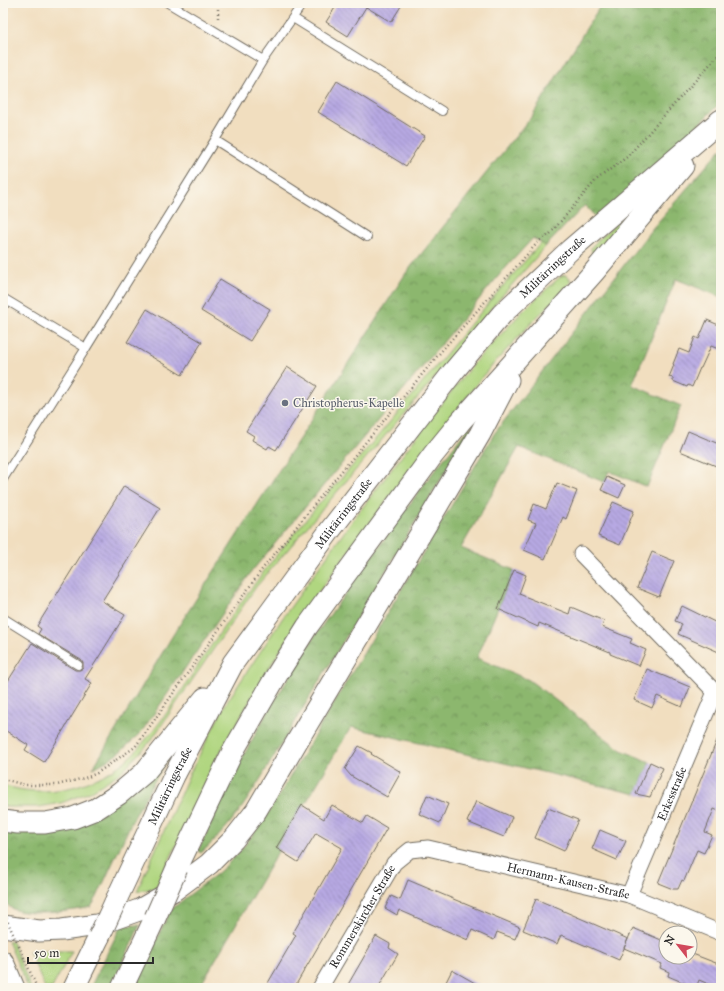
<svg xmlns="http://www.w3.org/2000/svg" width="724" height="991" font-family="'IM FELL Great Primer',serif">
<defs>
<pattern id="forest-crowns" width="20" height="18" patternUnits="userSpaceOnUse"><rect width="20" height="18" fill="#8cb76e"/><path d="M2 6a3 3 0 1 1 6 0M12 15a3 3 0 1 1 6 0" fill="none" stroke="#73955b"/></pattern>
<pattern id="building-back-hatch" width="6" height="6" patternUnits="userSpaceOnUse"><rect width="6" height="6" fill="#b7a9e3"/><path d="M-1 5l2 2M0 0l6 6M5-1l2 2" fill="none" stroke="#958ab8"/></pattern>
</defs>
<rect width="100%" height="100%" fill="#fbf7ec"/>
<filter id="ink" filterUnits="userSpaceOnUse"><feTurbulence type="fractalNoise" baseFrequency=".025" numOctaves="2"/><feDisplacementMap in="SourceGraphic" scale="8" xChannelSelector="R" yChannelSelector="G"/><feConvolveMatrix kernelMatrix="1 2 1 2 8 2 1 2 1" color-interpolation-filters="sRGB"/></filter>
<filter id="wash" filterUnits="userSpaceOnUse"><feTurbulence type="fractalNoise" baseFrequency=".012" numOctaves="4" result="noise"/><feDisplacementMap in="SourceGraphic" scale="16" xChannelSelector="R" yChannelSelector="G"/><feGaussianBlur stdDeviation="0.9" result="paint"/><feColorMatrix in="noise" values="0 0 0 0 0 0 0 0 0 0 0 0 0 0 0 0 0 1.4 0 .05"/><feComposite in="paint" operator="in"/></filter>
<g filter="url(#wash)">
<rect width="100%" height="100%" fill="#f1debf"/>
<path fill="#b0d680" stroke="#6e8056" d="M639,203L597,254L592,252L591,248L593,245L637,204Z
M541,243L546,246L494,305L438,374L307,527L256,587L150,742L120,773L90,792L61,803L39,807H8L3,806V785C44,799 90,788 124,762C130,757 136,751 141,745C163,721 181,692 199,664C220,632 242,600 265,570C304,519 348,472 389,423C424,383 456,340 491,300C507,281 524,262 541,243Z
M565,275L570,278V283L567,288L535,319L487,371L401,481L321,589L293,631L268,669L221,751L156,888L137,891L189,775L225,705L282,619L350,524L440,406L474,363L524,310L561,276Z
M8,941L12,942L31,988H28Z
M29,951H72L52,988H45Z"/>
<path fill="url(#forest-crowns)" stroke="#5c714c" d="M602,3H721V102L644,178L596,218L585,205L546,246L533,238L501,273L252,571L142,731C127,747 113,759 93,768L173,635L406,273L532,116Z
M721,149V297L676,279L632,385L681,406L647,487L609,471L604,482L519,447L461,548L514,570L477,658L529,680L621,750L650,762L636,794L351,727L304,806L302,805L276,848L279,850L199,988H134L170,911C185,897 202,886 218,873C238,856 254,834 269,812L494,434L651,230Z
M469,427H470L471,429L261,778C251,794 241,810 229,824C220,835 211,844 201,853L198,851L232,777L258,729L272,705L314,637L428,479Z
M173,748L132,821L97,897L91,907C71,911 31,917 13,909C8,907 6,902 3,898V827L49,829Z
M140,925L111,988H90L121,926Z"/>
<g id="blocks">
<path fill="url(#building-back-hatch)" d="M338,3H403L391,22L366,7L348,36L326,22Z
M337,81L425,136L406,166L318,112Z
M220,279L270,309L250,341L201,311Z
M147,309L202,342L182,375L127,342Z
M707,320L721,326V350L711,346L701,368H700L692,387L688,385L687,387L673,381V378L669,377L674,365L673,364L679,349L689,353L695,337L699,339Z
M287,367L317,386L276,450L269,446L267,449L252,440L254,436L246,431Z
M688,431L721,445V468L680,451Z
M607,477L625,485L619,498L601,490Z
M557,483L577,491L566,519L563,517L545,559L524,550L536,523L528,520L534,504L546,509Z
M124,486L160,508L102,601L125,615L85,679L92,683L44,762L25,750L28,745L3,729V689L32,643L75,670H80L83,668V663L81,660L38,634L41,629L37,626Z
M613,502L634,511L620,545L598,536Z
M652,552L674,561L659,597L637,588Z
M514,570L526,575L519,594L569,614L571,607L604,621L602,627L632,639L630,643L646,650L639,666L610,654V652L539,623L538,627L498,609Z
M682,606L721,625V653L678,634L682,624L675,621Z
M647,669L690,687L682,707L657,696L652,708L634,700Z
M720,733L721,812L714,809L705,832L712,835L704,853L697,850L684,881L682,880L678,889H673L658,883Z
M359,746L372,753L371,754L401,772L387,797L351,776L345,769Z
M650,762L663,768L650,797L636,794Z
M427,795L448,804L440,823L419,814Z
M476,801L512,817L504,837L467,822Z
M302,805L324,819L332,805L363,823L367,816L387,828L294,988H265L296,935L293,933L342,848L316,833L298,862L276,848Z
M548,808L578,820L564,851L535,838Z
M600,830L626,841L617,860L592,849Z
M408,880L520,927L515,939L497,932L494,940L472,930L468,940L399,910L397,915L385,908L391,896L400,900Z
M536,899L628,939L619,960L561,935L557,944L523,930Z
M633,928L666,942V957H690V953L721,965V988H718L699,980L696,988L668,976L669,972L660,968L662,964L624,948Z
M376,936L390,944L389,948L398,954L378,988H346Z
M452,970L484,988H443Z"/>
</g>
</g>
<g filter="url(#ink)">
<use href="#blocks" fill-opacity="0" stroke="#706a5f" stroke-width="1"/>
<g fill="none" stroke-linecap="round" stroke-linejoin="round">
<g stroke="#706a5f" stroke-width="10">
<path id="service" d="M293,18L442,111
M263,60L303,3
M215,140L367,237
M3,298L86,348L215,140L263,60L168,3
M3,479L86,348
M3,618L78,665"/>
</g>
<g stroke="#706a5f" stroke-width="17">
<g id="minor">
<path d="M581,554L715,692L721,695"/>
<path id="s1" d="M629,895L715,692"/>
<path id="s2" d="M320,988L394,863L410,850L428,848L629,895L721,933"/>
</g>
</g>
<g stroke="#706a5f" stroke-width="23">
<g id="secondary">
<path d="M3,821L18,823H45L73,818L96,809L119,794L144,773L205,698"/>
<path d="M177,868L232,753L278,673L307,627L433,455L460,422L594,272L683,166"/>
<path id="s3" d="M117,898L174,776L233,663L331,529L453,372L502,314L570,250L721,120"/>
<path d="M3,926L39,931L62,930L97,925L139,910L174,890L209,864L234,839L256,811L299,738L480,434L508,380"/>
<path d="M3,962L14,988"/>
<path d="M74,988L99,937"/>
<path d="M122,988L155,918"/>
</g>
</g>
<path stroke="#706a5f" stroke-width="2.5" stroke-dasharray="1 3" stroke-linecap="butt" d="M218,18V3
M3,779L25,785H57L88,777L97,773L135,747L260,572L331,484L444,348L539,241L550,234L596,180L627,157L721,52
M19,946L37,988"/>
<use href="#service" stroke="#fff" stroke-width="8"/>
<use href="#minor" stroke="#fff" stroke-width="15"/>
<use href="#secondary" stroke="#fff" stroke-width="21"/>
<g stroke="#706a5f" stroke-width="23" stroke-linecap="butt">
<path id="secondary-bridge" d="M155,918L177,868
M99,937L117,898"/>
</g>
<path stroke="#706a5f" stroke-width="2.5" stroke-dasharray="1 3" stroke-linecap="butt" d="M3,911L17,943"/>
<use href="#secondary-bridge" stroke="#fff" stroke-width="21"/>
</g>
</g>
<circle fill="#6b7280" stroke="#fbf7ec" stroke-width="1.5" cx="285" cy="403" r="4"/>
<g text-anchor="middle" stroke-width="3" stroke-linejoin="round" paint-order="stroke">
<g font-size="12" fill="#2b2b2b" stroke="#fbf7ec">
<text dy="4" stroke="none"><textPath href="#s3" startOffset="772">Militärringstraße</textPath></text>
<text dy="4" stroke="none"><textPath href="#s3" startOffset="448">Militärringstraße</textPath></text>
<text dy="4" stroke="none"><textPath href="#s3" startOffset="124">Militärringstraße</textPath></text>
<text dy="4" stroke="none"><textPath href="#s1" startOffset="110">Erkesstraße</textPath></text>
<text dy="4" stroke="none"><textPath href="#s2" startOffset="328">Hermann-Kausen-Straße</textPath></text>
<text dy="4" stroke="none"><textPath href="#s2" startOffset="83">Rommerskircher Straße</textPath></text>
</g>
<g font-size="12" fill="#5b616d" stroke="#fbf7ec" text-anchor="start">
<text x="293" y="407">Christopherus-Kapelle</text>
</g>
</g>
<rect width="724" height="991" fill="none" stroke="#fbf7ec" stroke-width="16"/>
<g transform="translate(678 945) rotate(301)"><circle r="19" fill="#fbf7ec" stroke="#a8a59f"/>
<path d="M0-3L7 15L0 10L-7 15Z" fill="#d1495b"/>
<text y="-6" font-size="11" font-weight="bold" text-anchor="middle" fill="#2b2b2b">N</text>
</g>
<path d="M28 957v6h125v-6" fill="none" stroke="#2b2b2b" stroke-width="2"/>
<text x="34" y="957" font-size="12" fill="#2b2b2b" stroke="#fbf7ec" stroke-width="3" paint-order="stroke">50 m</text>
</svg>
